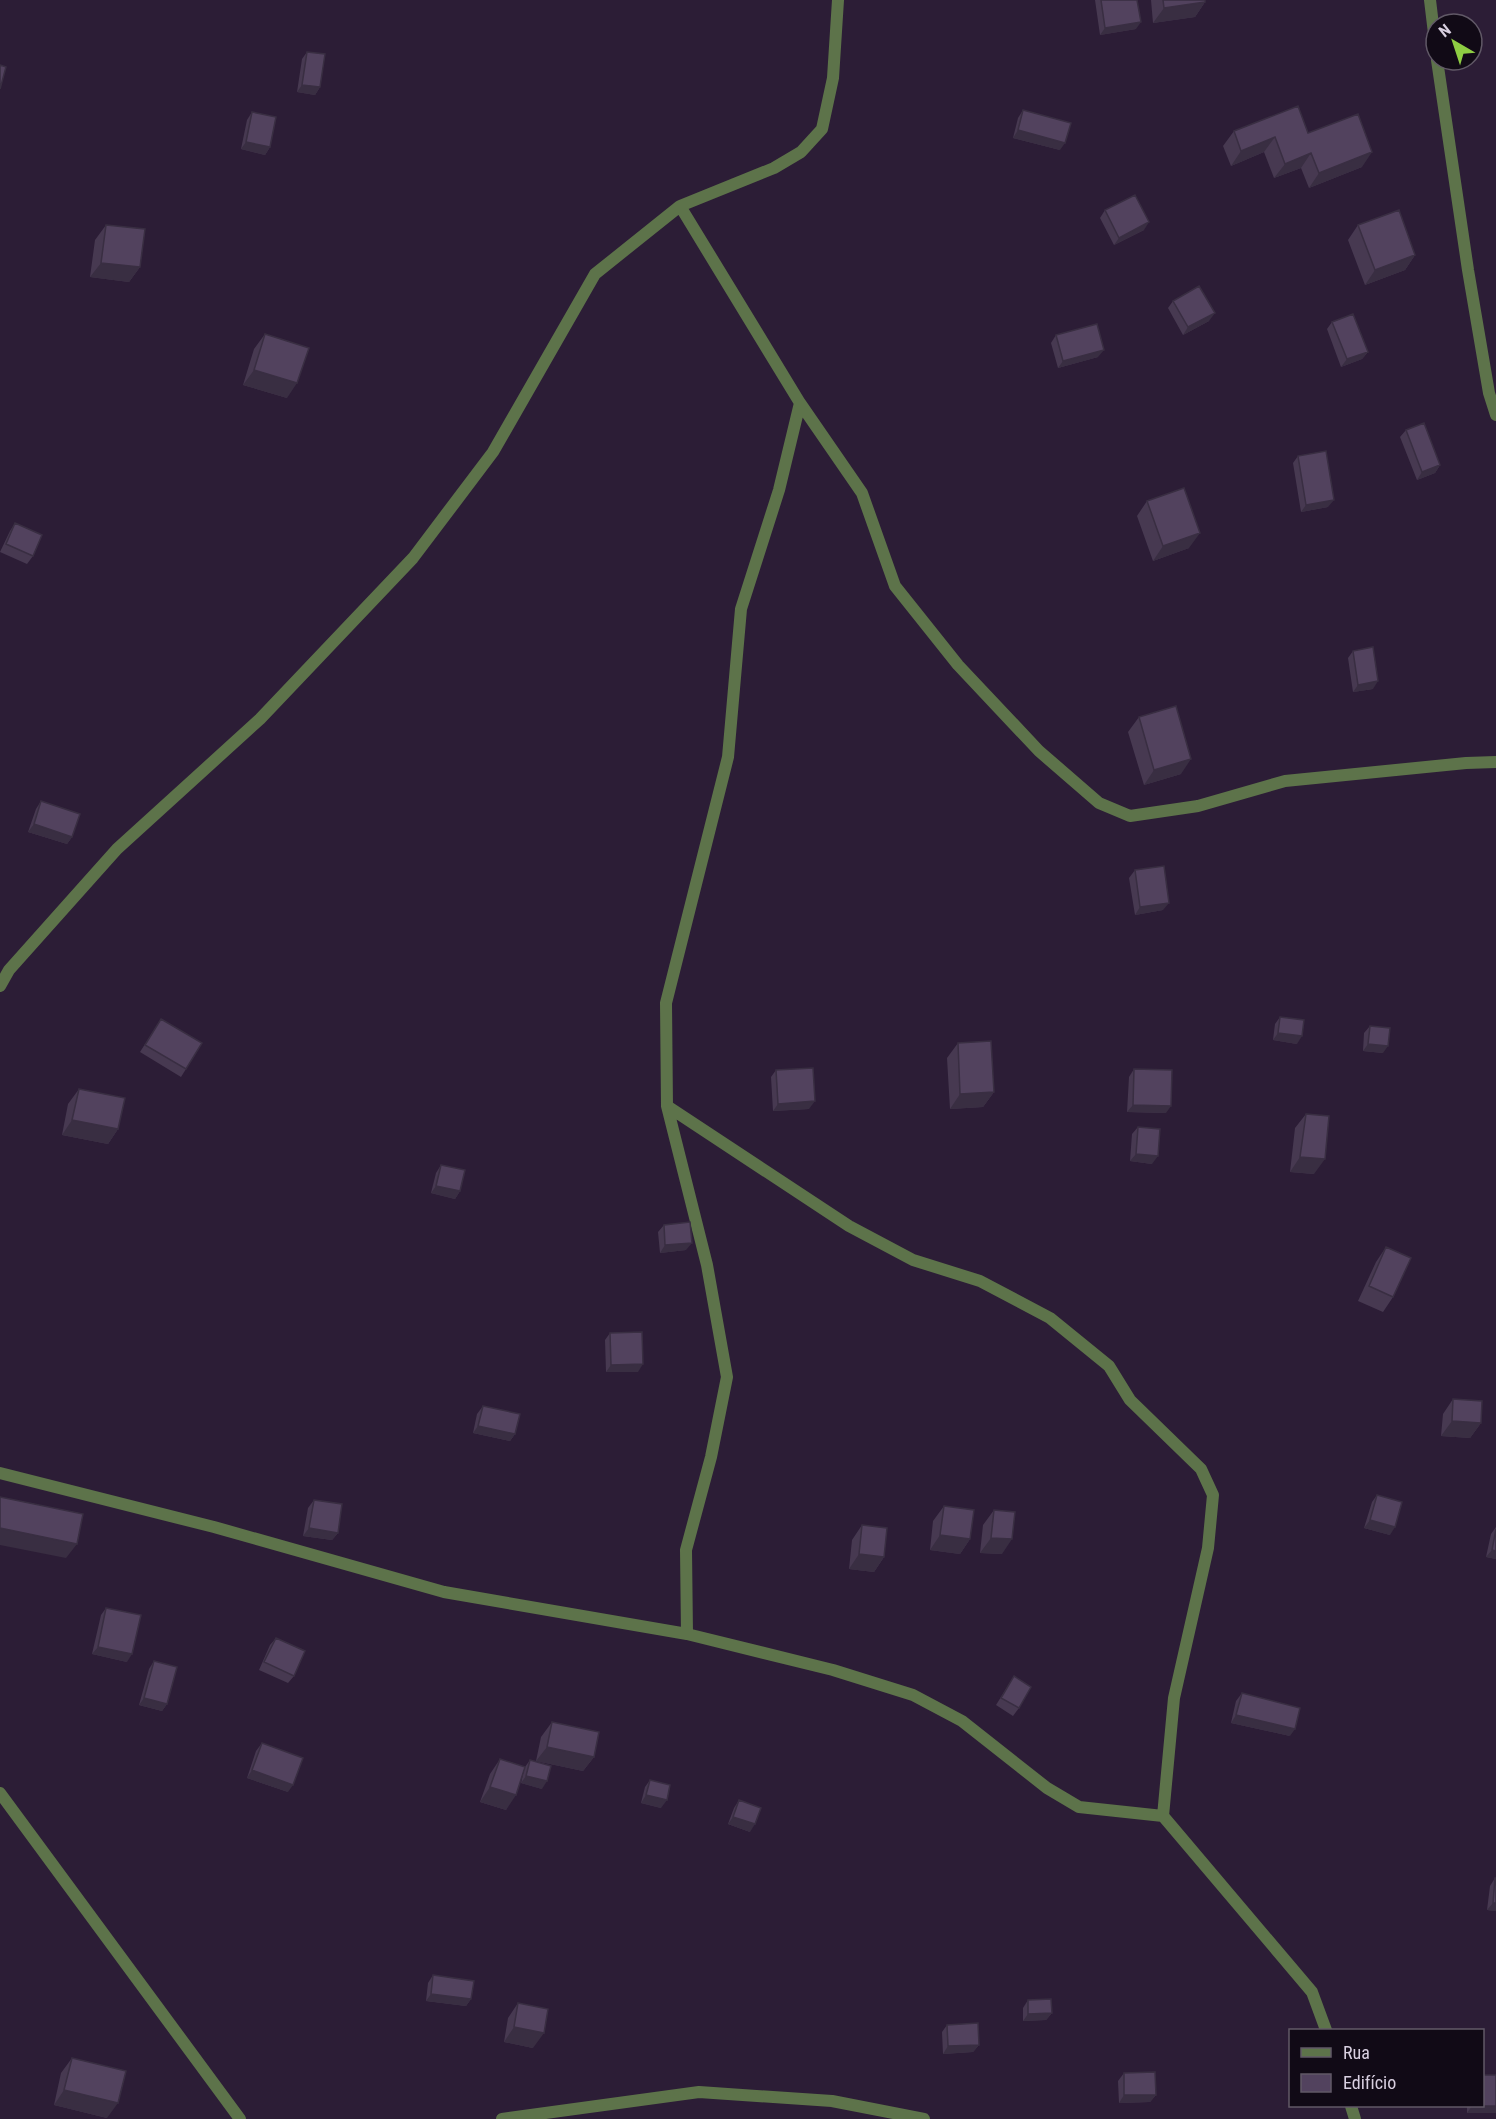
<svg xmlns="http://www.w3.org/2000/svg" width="1496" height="2119" font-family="'Roboto Condensed',sans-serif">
<rect width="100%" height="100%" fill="#2c1d36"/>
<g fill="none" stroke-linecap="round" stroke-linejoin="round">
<path stroke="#5d734a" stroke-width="12" d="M1430,0L1436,50
M1437,60L1468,270L1489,393L1496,415
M680,206L800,403L862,493L895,586L958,665L1039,751L1099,803L1130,816L1198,806L1285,781L1466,763L1496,762
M0,986L9,970L117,849L260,719L413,558L493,452L595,274L680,206L774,168L801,152L822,129L833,78L838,0
M667,1106L849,1226L913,1260L980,1281L1050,1318L1109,1366L1130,1400L1201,1469L1213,1495L1208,1548L1174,1698L1163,1816L1312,1992L1326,2030
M0,1473L214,1527L444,1592L687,1634L833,1670L913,1695L962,1721L1047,1788L1079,1807L1163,1816
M687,1634L686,1550L711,1457L727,1377L707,1265L667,1106L666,1003L728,757L741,609L779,490L800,403
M0,1793L240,2119
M1351,2106L1355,2119
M502,2119L699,2092L832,2101L924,2119"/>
</g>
<path fill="#473951" d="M1095,0H1137L1136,29L1100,35Z
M1151,0H1205V2L1195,17L1153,23Z
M307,52L320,87L315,95L297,92L302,59Z
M1023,110L1060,150L1013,138L1018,118Z
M252,112L270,147L265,155L241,149L247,120Z
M1234,131L1308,133L1362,167L1309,188L1301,168L1274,178L1264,152L1231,166L1223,146Z
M1105,210L1144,230L1114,245L1100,218Z
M106,225L140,267L129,282L90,277L95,240Z
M1358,225L1415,255L1405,270L1365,285L1348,240Z
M1173,301L1209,321L1183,335L1168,308Z
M1332,322L1368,352L1362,359L1341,367L1327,329Z
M265,334L287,398L243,385L254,349Z
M1056,335L1098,357L1058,368L1051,343Z
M1406,430L1440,465L1435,473L1417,480L1400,437Z
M1298,456L1328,507L1301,512L1293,463Z
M1147,501L1189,548L1153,561L1137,516Z
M15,523L33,556L27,564L0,552L10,531Z
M1353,651L1373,689L1353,692L1348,658Z
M1139,717L1181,774L1144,785L1128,732Z
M41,801L72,837L67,844L28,832L36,809Z
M1135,870L1163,910L1135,915L1129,878Z
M1280,1017L1297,1044L1273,1040L1275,1024Z
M161,1019L186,1069L181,1077L140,1052Z
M1370,1026L1383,1053L1363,1051L1364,1033Z
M958,1043L994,1092L983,1107L950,1109L947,1058Z
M1134,1069L1166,1113L1127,1112L1129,1077Z
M776,1070L809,1109L773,1111L771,1077Z
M79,1089L118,1129L108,1144L62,1135L68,1104Z
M1306,1114L1314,1174L1290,1172L1295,1128Z
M1138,1127L1152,1164L1130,1161L1132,1134Z
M441,1165L460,1191L455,1199L431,1193L436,1173Z
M664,1225L686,1250L660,1253L658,1232Z
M1386,1247L1393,1297L1383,1312L1358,1301L1376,1262Z
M610,1333L638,1372H606L605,1340Z
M1453,1399L1481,1423L1470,1438L1441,1436L1443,1414Z
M483,1406L515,1434L510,1441L473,1433L477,1414Z
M1377,1495L1390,1535L1364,1528L1372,1502Z
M314,1500L338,1533L332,1540L303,1536L308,1508Z
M944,1506L970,1539L960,1554L930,1550L933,1521Z
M994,1510L1002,1554L980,1553L983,1525Z
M862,1525L884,1557L874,1572L849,1569L852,1540Z
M1496,1527V1559L1486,1557L1491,1534Z
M106,1608L127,1662L92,1654L101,1615Z
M276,1638L294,1676L288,1683L259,1670L270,1645Z
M154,1661L167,1704L162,1711L139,1705L149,1669Z
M1014,1676L1019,1708L1013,1716L996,1705Z
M1242,1693L1290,1736L1231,1723L1236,1701Z
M552,1722L594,1757L583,1771L536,1761L541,1737Z
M262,1743L288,1792L247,1778L256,1751Z
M500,1759L525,1767L530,1760L542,1789L521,1783L524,1770L506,1810L480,1802L490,1774Z
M650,1780L661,1808L641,1803L645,1787Z
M739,1800L750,1832L728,1824L734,1808Z
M1495,1878L1496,1911L1487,1910L1490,1886Z
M433,1975L471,1999L466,2006L426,2001L428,1983Z
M1028,2000L1052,2013L1046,2020L1023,2021V2008Z
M518,2003L533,2048L504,2042L508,2018Z
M947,2025L979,2045L973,2052L943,2054L942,2032Z
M72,2058L107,2118L54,2105L61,2073Z
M1124,2073L1156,2095L1150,2102L1119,2103L1118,2081Z
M1482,2075H1496V2113H1467V2106H1482Z"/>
<path fill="#392e42" d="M1205,2L1195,17L1153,23L1164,8Z
M1141,22L1136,29L1100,35L1105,28Z
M302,85L320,87L315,95L297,92Z
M1018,130L1065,143L1060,150L1013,138Z
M1275,137L1264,152L1231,166L1241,151Z
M246,142L270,147L265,155L241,149Z
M1372,152L1362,167L1309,188L1319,173Z
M1311,153L1301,168L1274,178L1285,164Z
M1149,222L1144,230L1114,245L1119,238Z
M1415,255L1405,270L1365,285L1375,270Z
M101,263L140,267L129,282L90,277Z
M1215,313L1209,321L1183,335L1188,327Z
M1104,350L1098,357L1058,368L1063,361Z
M1368,352L1362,359L1341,367L1347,359Z
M254,370L297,383L287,398L243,385Z
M1440,465L1435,473L1417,480L1422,472Z
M1334,500L1328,507L1301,512L1306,505Z
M1200,533L1189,548L1153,561L1163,546Z
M1378,681L1373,689L1353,692L1358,685Z
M1191,759L1181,774L1144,785L1154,770Z
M34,824L72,837L67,844L28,832Z
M1169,903L1163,910L1135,915L1140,907Z
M1278,1033L1302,1036L1297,1044L1273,1040Z
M1368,1044L1388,1046L1383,1053L1363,1051Z
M994,1092L983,1107L950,1109L960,1094Z
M815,1101L809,1109L773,1111L778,1104Z
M1133,1105L1171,1106L1166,1113L1127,1112Z
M72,1120L118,1129L108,1144L62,1135Z
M1136,1154L1158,1156L1152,1164L1130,1161Z
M1300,1157L1325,1159L1314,1174L1290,1172Z
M436,1186L460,1191L455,1199L431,1193Z
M692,1243L686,1250L660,1253L665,1245Z
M643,1364L638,1372H606L611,1365Z
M1452,1421L1481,1423L1470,1438L1441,1436Z
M478,1426L515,1434L510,1441L473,1433Z
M1370,1520L1395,1527L1390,1535L1364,1528Z
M0,1528L77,1544L66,1558L0,1545Z
M309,1528L338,1533L332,1540L303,1536Z
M940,1535L970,1539L960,1554L930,1550Z
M991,1538L1012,1539L1002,1554L980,1553Z
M1492,1550L1496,1551V1559L1486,1557Z
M859,1554L884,1557L874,1572L849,1569Z
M98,1647L132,1654L127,1662L92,1654Z
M144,1698L167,1704L162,1711L139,1705Z
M1236,1715L1295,1729L1290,1736L1231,1723Z
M547,1747L594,1757L583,1771L536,1761Z
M252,1770L293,1785L288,1792L247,1778Z
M526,1776L547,1781L542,1789L521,1783Z
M490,1787L516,1795L506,1810L480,1802Z
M646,1795L667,1800L661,1808L641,1803Z
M733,1817L755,1824L750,1832L728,1824Z
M1493,1903H1496V1911L1487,1910Z
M431,1994L471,1999L466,2006L426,2001Z
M1052,2013L1046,2020L1023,2021L1028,2014Z
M514,2027L544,2033L533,2048L504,2042Z
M979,2045L973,2052L943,2054L948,2046Z
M64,2090L118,2103L107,2118L54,2105Z
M1124,2095H1156L1150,2102L1119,2103Z
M1472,2106H1496V2113H1467Z"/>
<path fill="#52425e" stroke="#392e42" stroke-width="1.5" d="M1101,0H1137L1141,22L1105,28Z
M1163,0H1205V2L1164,8Z
M307,52L325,54L320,87L302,85Z
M0,65L6,67L0,89Z
M1298,106L1308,133L1358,114L1372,152L1319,173L1311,153L1285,164L1275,137L1241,151L1234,131Z
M1023,110L1071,123L1065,143L1018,130Z
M252,112L276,117L270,147L246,142Z
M1135,195L1149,222L1119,238L1105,210Z
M1399,210L1415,255L1375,270L1358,225Z
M106,225L145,229L140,267L101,263Z
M1199,286L1215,313L1188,327L1173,301Z
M1353,314L1368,352L1347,359L1332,322Z
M1097,324L1104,350L1063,361L1056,335Z
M265,334L309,348L297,383L254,370Z
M1424,423L1440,465L1422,472L1406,430Z
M1326,451L1334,500L1306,505L1298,456Z
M1184,488L1200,533L1163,546L1147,501Z
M15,523L42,535L33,556L6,544Z
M1373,647L1378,681L1358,685L1353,651Z
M1176,706L1191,759L1154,770L1139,717Z
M41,801L80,814L72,837L34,824Z
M1164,866L1169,903L1140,907L1135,870Z
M1280,1017L1304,1020L1302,1036L1278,1033Z
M161,1019L202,1043L186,1069L145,1045Z
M1370,1026L1390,1028L1388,1046L1368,1044Z
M991,1041L994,1092L960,1094L958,1043Z
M813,1068L815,1101L778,1104L776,1070Z
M1134,1069L1172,1070L1171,1106L1133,1105Z
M79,1089L125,1098L118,1129L72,1120Z
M1306,1114L1329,1116L1325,1159L1300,1157Z
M1138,1127L1160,1129L1158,1156L1136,1154Z
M441,1165L465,1170L460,1191L436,1186Z
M690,1222L692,1243L665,1245L664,1225Z
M1386,1247L1411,1258L1393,1297L1369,1286Z
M642,1332L643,1364L611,1365L610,1333Z
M1453,1399L1482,1401L1481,1423L1452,1421Z
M483,1406L520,1414L515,1434L478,1426Z
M1377,1495L1402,1502L1395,1527L1370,1520Z
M0,1497L83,1514L77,1544L0,1528Z
M314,1500L342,1504L338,1533L309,1528Z
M944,1506L974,1510L970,1539L940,1535Z
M994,1510L1015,1512L1012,1539L991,1538Z
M862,1525L887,1528L884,1557L859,1554Z
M1496,1529V1551L1492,1550Z
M106,1608L141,1615L132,1654L98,1647Z
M276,1638L305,1651L294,1676L264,1662Z
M154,1661L177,1667L167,1704L144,1698Z
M1014,1676L1031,1687L1019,1708L1001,1698Z
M1242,1693L1300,1708L1295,1729L1236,1715Z
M552,1722L599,1732L594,1757L547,1747Z
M262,1743L303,1758L293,1785L252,1770Z
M500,1759L525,1767L516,1795L490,1787Z
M530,1760L551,1766L547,1781L526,1776Z
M650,1780L670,1785L667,1800L646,1795Z
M739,1800L761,1808L755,1824L733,1817Z
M1495,1878H1496V1903H1493Z
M433,1975L474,1981L471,1999L431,1994Z
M1051,1999L1052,2013L1028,2014V2000Z
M518,2003L548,2009L544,2033L514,2027Z
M978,2023L979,2045L948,2046L947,2025Z
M72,2058L126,2071L118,2103L64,2090Z
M1155,2072L1156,2095H1124V2073Z
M1482,2075H1496V2106H1474H1482Z"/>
<rect x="1289" y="2029" width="195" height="78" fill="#110a16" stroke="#615967" stroke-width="1.5"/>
<rect x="1301" y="2048" width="30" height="9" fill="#5d734a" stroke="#615967" stroke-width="1.5"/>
<text x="1343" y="2059" font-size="18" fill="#d9d0e1">Rua</text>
<rect x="1301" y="2074" width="30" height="18" fill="#52425e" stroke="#615967" stroke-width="1.5"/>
<text x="1343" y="2089" font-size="18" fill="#d9d0e1">Edifício</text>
<g transform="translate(1454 42) rotate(321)"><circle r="28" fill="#110a16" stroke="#615967" stroke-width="1.5"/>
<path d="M0-4.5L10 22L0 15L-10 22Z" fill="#8ecd43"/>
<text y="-9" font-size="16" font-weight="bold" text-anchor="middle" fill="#d9d0e1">N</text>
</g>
</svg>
